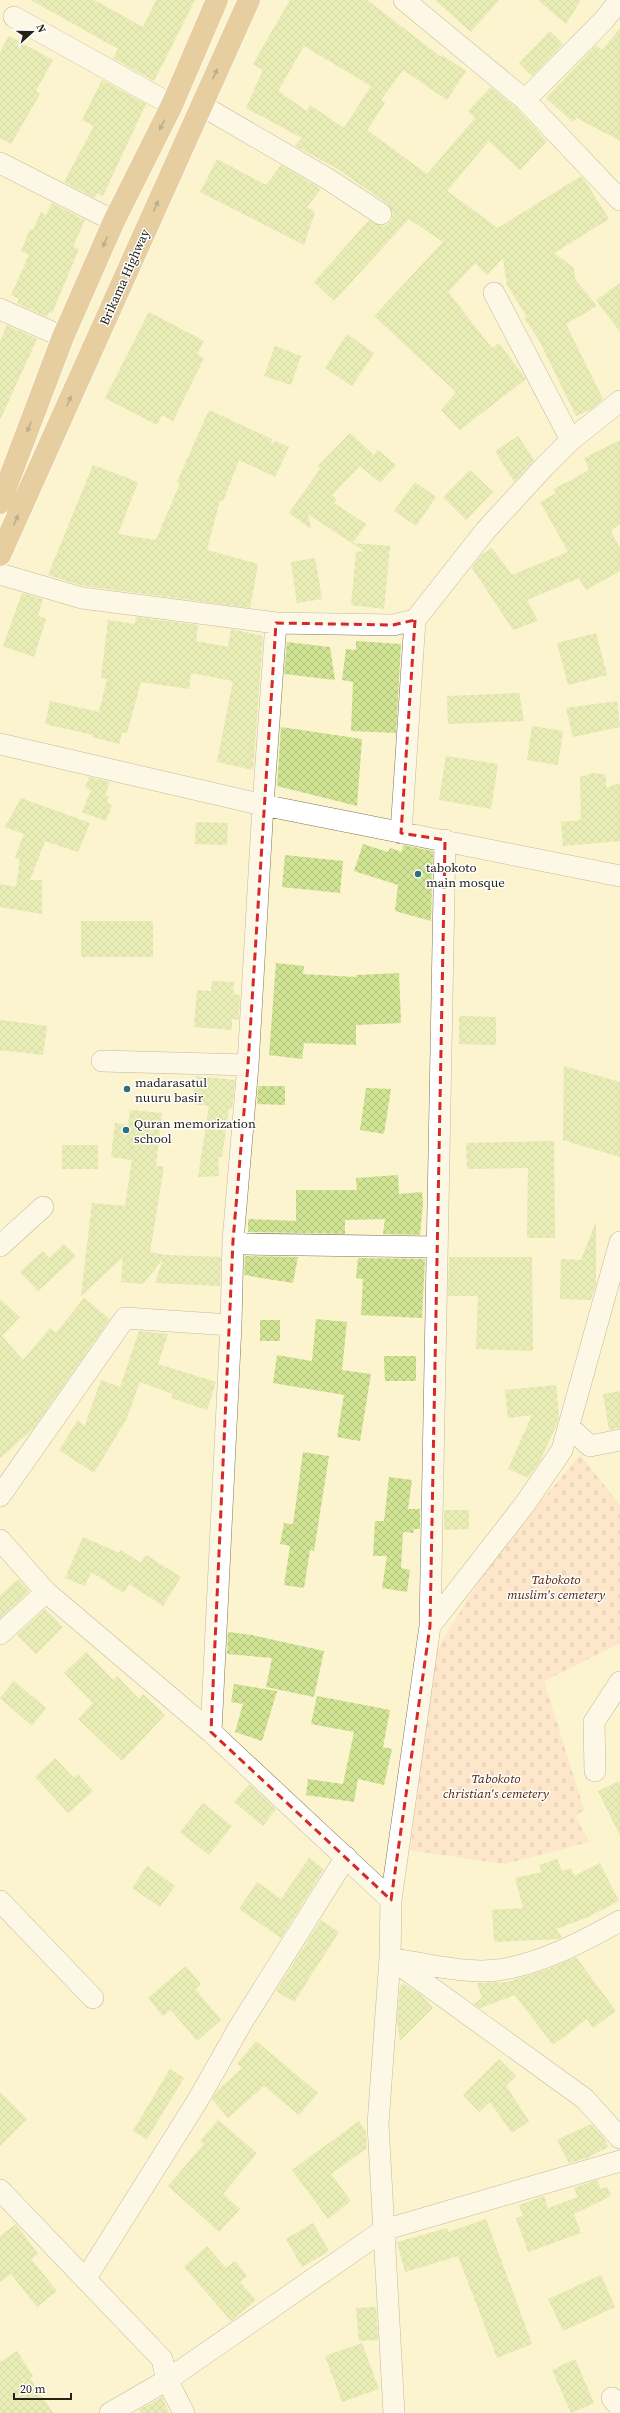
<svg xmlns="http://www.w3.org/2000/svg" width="620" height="2413" font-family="'Source Serif 4',serif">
<defs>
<pattern id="cemetery-stones" width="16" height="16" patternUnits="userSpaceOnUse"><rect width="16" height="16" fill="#ffd7c3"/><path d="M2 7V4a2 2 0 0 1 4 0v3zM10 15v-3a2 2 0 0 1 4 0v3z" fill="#dab8a7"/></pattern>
<pattern id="building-cross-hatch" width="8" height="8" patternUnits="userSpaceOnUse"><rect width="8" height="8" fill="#d0e494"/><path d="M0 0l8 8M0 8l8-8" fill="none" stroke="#b2c37f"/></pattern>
</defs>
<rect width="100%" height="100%" fill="#fcf3cf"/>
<path fill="url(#cemetery-stones)" d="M580,1455L620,1505V1643L544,1681L584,1810L575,1816L589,1842L505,1864L410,1850L434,1655L477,1584L527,1518Z"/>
<path fill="url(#building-cross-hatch)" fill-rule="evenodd" d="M31,0H94L143,27L156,0H195L154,81L113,58L118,49Z
M290,0H367L441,57L442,55L466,71L447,100L403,70L381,100L385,103L367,130L427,174L475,118L468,111L491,87L517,109L547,141L520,170L489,141L447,191L498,228L581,176L585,181L609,219L554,253L574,268L575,279L597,306L566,324L603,399L590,410L576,416L539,340L524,318L527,317L507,285L503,258L487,275L475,263L448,292L492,348L499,343L526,379L460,430L441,410L456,392L374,316L443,242L409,219L334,301L314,282L369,220L380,226L386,225L391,221L393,214L388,204L336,168L295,146L302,138L246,108L263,70L253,64ZM304,46L371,86L344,128L310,105L307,111L278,91Z
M435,0H499L471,32Z
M538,0H581L566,24Z
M620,28V141L577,118L573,122L546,98L596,45L602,50Z
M550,31L563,44L532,76L519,63Z
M9,36L53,60L36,91L40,94L11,144L0,138V52Z
M102,80L146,104L103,196L97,193L95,198L64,182L94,126L82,120Z
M217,159L266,185L281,165L321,189L307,207L315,212L304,245L200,192Z
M52,203L85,220L73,247L79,249L52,313L49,312L47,317L17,303L19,299L11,295L29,255L21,251L30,229L33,230L41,212L46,215Z
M620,283V332L596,300Z
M149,312L204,341L197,354L204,358L173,421L162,415L157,425L105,398Z
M7,325L37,339L0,420V341Z
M347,334L374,353L352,386L325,368Z
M275,346L301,356L291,385L264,376Z
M209,410L272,439L271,442L273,444L275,441L289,447L275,477L239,460L223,501L220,500L207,550L258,564L250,608L84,586L48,575L93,465L138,482L118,534L156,540L180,483L177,482Z
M350,433L374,455L378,450L396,465L380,483L360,466L332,495L337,499L334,503L366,524L353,543L390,546L384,609L351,605L356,552L364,551L308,514L311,529L289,513L320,469L318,466Z
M518,436L534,460L514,482L495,451Z
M620,440V524L611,531L620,548V571L586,590L579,578L527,600L538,621L513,630L472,568L481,555L492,548L512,575L568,552L540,502L556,493L554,489L589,470L584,458Z
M470,470L493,492L466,520L443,497Z
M415,482L436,497L416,526L394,511Z
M315,558L322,599L297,603L291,562Z
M22,593L43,599L38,616L46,619L34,657L3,646Z
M136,617L198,625L196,641L228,647L231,629L263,636L253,770L217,762L233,681L191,673L189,689L141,682L127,733L122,732L119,744L92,737L93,735L45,724L50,701L99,712L107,679L101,678L108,620L135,624Z
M596,633L607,675L568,685L557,643Z
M356,641L401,644L396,733L351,731L353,682L342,680L346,649L356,650Z
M287,642L330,647L335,680L284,674Z
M519,693L524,721L448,724L447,696Z
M617,701L620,727L573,737L566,708Z
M532,726L563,731L558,765L527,760Z
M281,727L362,739L357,806L277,786Z
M446,756L498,764L491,809L439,800Z
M593,773L606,775V788L620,783V841L563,846L561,822L581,820L580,777Z
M89,777L110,782L105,795L109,797L107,803L112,805L106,821L82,812L91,790L85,788Z
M21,798L90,823L78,852L45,841L30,880H42V914L0,907V884L16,887L20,859L15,857L24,834L5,827Z
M196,822L228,823L227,845L195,844Z
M363,844L388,852L390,848L402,852L403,845L433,851L431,921L395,911L398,885L354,871Z
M285,855L343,861L340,893L282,887Z
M81,921H153V957H81Z
M276,963L304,966L303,974L356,977V975L399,973L401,1023L356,1025V1045L304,1043L302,1059L269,1055Z
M212,981L234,982L233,994L240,995L239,1020L232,1019V1030L194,1027L197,990L211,991Z
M459,1016L496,1017V1045L459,1044Z
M0,1020L47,1026L43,1055L0,1050Z
M564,1066L620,1082V1157L563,1140Z
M196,1076L235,1080L232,1109L229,1108L222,1157H218L219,1176L198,1177L209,1106L193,1104Z
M258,1086H285V1105L257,1104Z
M366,1088L391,1089L384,1134L360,1130Z
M130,1110L162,1113L156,1166H164L150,1252L166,1255L221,1257L220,1286L155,1283L163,1259L143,1284L121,1282L123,1257L81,1296L92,1203L125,1206L132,1160L111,1157L115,1123L128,1125Z
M554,1141L555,1238H527L528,1168L467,1169L466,1143Z
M62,1145H98V1169H62Z
M398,1175L399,1194L422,1192L423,1204L420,1235L383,1234L385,1219L345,1220V1234L248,1232V1219L296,1221V1190H357L356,1178Z
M596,1222V1284L591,1300L560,1299L561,1259L581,1260Z
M64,1244L76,1256L38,1291L20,1272L43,1251L49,1258Z
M245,1256L298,1257L293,1283L244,1275Z
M449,1257H532L533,1351L476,1349L478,1296H448Z
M358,1258L425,1259L422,1318L361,1315L363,1279L356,1278Z
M84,1298L110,1319L32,1430L0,1458V1299L20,1317L2,1336L23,1360L50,1328L56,1333Z
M316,1319L347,1322L342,1370L371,1374L360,1441L337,1437L344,1395L273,1383L277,1355L312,1361Z
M260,1320H280V1341H260Z
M139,1331L168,1334L158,1364L216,1382L207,1410L171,1398L173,1394L140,1382L126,1420L94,1473L59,1450L78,1420L84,1427L101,1380L120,1387Z
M384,1356H416V1381H385Z
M556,1385L559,1415L557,1424L540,1461L528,1478L508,1469L532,1415L508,1418L505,1390Z
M620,1391V1428L609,1430L603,1394Z
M303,1452L329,1456L314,1551L310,1550L304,1588L284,1585L290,1546L280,1544L284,1523L293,1524Z
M389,1477L412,1480L408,1509H420V1529H414L413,1533L403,1532L401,1568L410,1570L407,1592L382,1588L387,1556H373L375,1521H384Z
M444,1510H469V1529L444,1530Z
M83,1537L119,1553L121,1550L141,1563L146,1555L181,1577L163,1606L129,1584L124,1593L91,1572L85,1586L65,1578Z
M18,1579L29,1591L0,1618V1596Z
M45,1609L63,1627L36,1654L17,1635Z
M228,1632L252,1635L324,1651L314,1697L266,1687L272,1658L227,1654Z
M86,1652L113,1680L117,1676L139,1699L143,1694L165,1715L122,1761L78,1719L93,1703L64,1673Z
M14,1681L46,1708L32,1726L0,1698Z
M234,1684L277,1691L262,1741L235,1732L243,1704L231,1702Z
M317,1696L390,1710L383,1747L392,1749L384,1785L358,1779L354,1802L306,1795L308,1779L343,1784L354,1732L311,1724Z
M55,1758L74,1778L78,1774L93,1791L68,1813L35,1777Z
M620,1781V1836L598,1791Z
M249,1784L276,1809L263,1826L234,1802Z
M203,1803L232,1826L209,1855L180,1832Z
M309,1858L324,1869L281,1938L239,1909L257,1882L281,1899Z
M557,1859L562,1871L571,1868L574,1876L600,1863L619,1901L586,1918L556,1929L562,1937L559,1939L494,1942L492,1910L523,1908L515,1878L542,1872L539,1865Z
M147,1866L175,1886L160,1907L132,1888Z
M321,1920L339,1932L294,2002L276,1991Z
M576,1957L616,2011L593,2028L587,2019L553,2045L515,1995L480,2008L474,2004L482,1998L477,1983L507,1982L549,1969Z
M186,1966L201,1984L195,1989L221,2020L197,2041L171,2010L163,2016L148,1998Z
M403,1983L421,1995L433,2008L400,2041L397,2021L400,1986Z
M256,2041L318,2093L299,2115L264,2086L228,2118L212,2099L218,2090L242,2068L237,2064Z
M499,2059L516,2076L506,2086L529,2121L512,2133L490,2102L479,2112L463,2095Z
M170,2069L184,2078L147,2139L133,2131Z
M0,2092L27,2119L0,2146Z
M218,2120L257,2153L223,2194L240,2209L219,2232L168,2186L204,2144L200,2141Z
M359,2121L366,2132L367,2148L331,2174L351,2201L328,2219L292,2170Z
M591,2124L604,2138L608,2147L587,2158L569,2163L557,2140Z
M597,2180L601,2189L607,2187L611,2196L574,2214L581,2233L528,2252L516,2218L523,2216L519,2205L544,2196L548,2208L578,2197L574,2188Z
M486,2219L532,2344L497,2358L458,2256L405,2272L397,2242L447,2228L448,2232Z
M313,2223L329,2251L302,2267L286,2239Z
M16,2224L38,2254L31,2259L57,2291L37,2307L11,2274L0,2282V2236Z
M207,2246L226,2268L235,2261L247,2276L240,2282L256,2300L231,2321L184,2267Z
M601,2275L615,2307L563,2331L548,2299Z
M376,2307L378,2340L359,2341L356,2308Z
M362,2343L379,2389L342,2402L325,2356Z
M17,2351L33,2376L30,2378L53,2413H0V2362Z
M575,2359L594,2403L571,2413L552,2370Z
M162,2397L169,2413H141L139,2410Z"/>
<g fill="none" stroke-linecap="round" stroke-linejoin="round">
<g stroke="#7f7757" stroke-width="22">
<path id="minor" d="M404,0L525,100L620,200
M14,17L172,105
M525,100L604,20L620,0
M201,105L328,179L381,214
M0,163L114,221
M494,293L571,440
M0,309L63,337
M0,574L82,598L276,623L393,625L415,620
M0,744L263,805L620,876
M401,833L415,620L486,530L544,467L571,440L620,401
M102,1061L248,1065
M233,1241L246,1244L436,1247
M0,1246L43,1207
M569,1427L590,1446L620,1440
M0,1496L125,1318L231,1325
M0,1540L46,1592L211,1732L391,1900
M430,1626L525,1504L562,1450L620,1242
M0,1634L46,1592
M211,1732L231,1325L233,1241L248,1065L263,805L276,623
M595,1771L594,1722L620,1682
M0,1901L93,1998
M390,1958L585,2099L620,2138
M395,1959C426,1964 466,1974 498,1970C541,1964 582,1942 620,1921
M0,2190L162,2359L167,2380L184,2413
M86,2278L198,2100L241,2024L346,1857
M612,2398L620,2408
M110,2413L167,2380L384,2230L620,2161
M394,2413L378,2124L390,1958L391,1900L430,1626L445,840"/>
</g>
<g stroke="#fff" stroke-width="24">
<path id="highway" d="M0,503L63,337L114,221L172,105L217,0
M0,555L249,0"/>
</g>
<use href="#minor" stroke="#fff" stroke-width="21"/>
<use href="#highway" stroke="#cfa268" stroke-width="22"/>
</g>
<defs><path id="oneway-solid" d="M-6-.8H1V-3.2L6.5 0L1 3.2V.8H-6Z"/></defs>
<g fill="#725c3b">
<use href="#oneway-solid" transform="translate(215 74) rotate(-65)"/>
<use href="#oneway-solid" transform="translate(162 125) rotate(116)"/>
<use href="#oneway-solid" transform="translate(156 206) rotate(-66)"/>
<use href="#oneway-solid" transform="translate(105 242) rotate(114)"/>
<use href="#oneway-solid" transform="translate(69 401) rotate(-66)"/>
<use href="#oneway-solid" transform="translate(29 427) rotate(111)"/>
<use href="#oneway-solid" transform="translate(16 520) rotate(-66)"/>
</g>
<path d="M0 0H620V2413H0ZM415,620L401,833L445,840L430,1626L391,1900L211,1732L233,1241L248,1065L276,623L393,625Z" fill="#fcf3cf" fill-opacity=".55" fill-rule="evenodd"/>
<path fill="none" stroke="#d62828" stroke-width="3" stroke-dasharray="8 5" stroke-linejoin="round" d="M415,620L401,833L445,840L430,1626L391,1900L211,1732L233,1241L248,1065L276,623L393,625Z"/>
<g fill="#2b707f" stroke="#fff" stroke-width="1.5">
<circle cx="418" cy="874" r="4"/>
<circle cx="127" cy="1089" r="4"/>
<circle cx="126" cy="1130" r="4"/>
</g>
<g text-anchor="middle" stroke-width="3" stroke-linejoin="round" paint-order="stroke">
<g font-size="13" fill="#262316" stroke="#fff">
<text transform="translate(124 277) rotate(-66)" y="5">Brikama Highway</text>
</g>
<g font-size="13" fill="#262316" stroke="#fff" text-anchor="start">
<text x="426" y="872">tabokoto<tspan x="426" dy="15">main mosque</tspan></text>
<text x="135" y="1087">madarasatul<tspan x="135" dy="15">nuuru basir</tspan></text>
<text x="134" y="1128">Quran memorization<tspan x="134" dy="15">school</tspan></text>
</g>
<g font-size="13" font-style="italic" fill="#522305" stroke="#fff">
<text x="556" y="1584">Tabokoto<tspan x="556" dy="15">muslim's cemetery</tspan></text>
<text x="496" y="1783">Tabokoto<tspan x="496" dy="15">christian's cemetery</tspan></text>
</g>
</g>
<g transform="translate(32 32) rotate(69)" stroke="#ffffff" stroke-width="3" paint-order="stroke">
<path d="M0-3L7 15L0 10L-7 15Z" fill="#262316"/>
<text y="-6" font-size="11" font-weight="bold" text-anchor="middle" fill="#262316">N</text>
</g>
<path d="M14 2393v6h57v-6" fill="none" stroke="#262316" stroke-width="2"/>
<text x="20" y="2393" font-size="12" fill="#262316" stroke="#ffffff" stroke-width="3" paint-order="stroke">20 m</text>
</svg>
